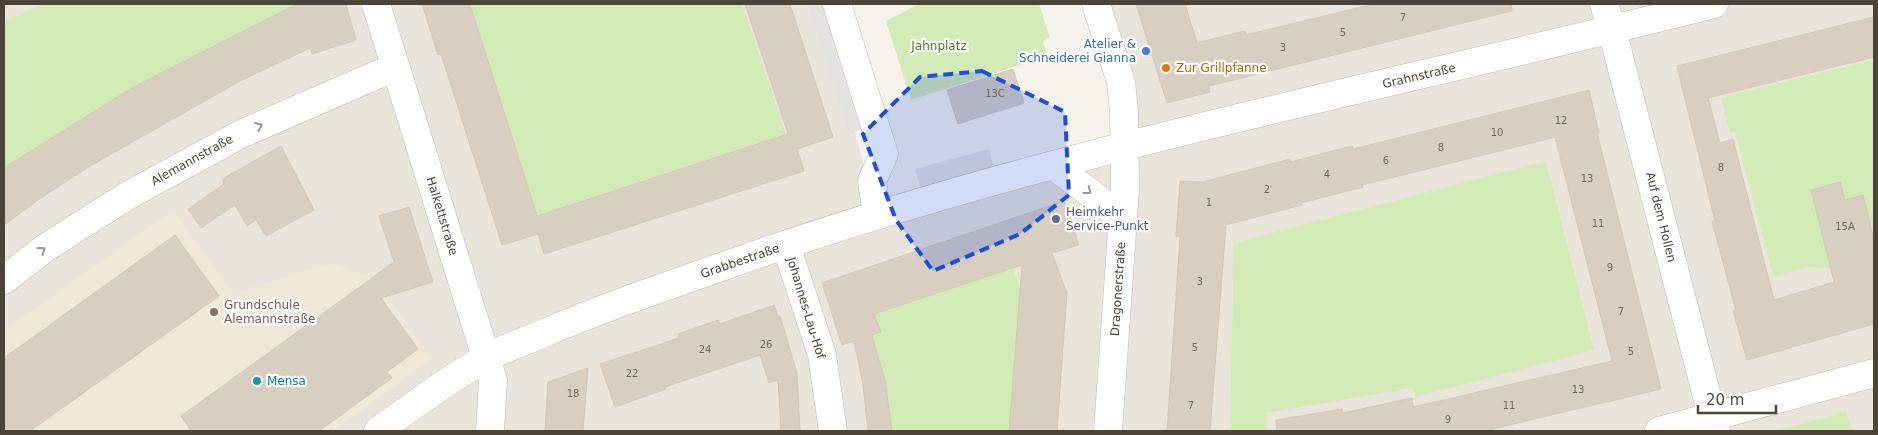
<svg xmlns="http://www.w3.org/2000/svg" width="1878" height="435" font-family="'DejaVu Sans',sans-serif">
<rect width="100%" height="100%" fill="#f6f3ec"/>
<path fill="#eae5da" d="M4,4H821L877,215L1124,146L1096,4H1874V431H4Z"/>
<path fill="#efe8d6" d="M173,210L233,293L331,263L375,278L431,359L333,431H4V331Z"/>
<path fill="#d2eab5" d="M42,4H297L132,88L4,168V22Z
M471,4H742L786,134L537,215Z
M919,4H1039L1050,38L1043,41L1047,56L911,100L886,21Z
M1874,60V255L1830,268L1809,267L1773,276L1735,132L1730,133L1721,98Z
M1546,161L1594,350L1416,397L1412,388L1266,413L1267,431H1230L1234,243Z
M1013,268L1020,289L1009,431H892L885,380L874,335L881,332L874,314Z
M1846,412L1852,431H1775Z"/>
<path fill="#e5e3e0" d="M808,4H832L871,126L849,133Z
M989,149L995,172L921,191L915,169Z"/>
<path fill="#d8cfc1" stroke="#d3c7b4" d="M297,4H346L356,40L312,54L310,48L240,81L90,166L38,200L4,225V168L132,88Z
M422,4H470L537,216L788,134L745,4H790L833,137L797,149L804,171L544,254L538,234L502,245L441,54L438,55Z
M1136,4H1185L1197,43L1245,31L1246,35L1373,4H1511L1512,11L1209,86L1210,92L1167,103Z
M1874,17V57L1708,98L1720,143L1733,139L1774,300L1834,282L1811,190L1840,182L1845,200L1863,195L1874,240V324L1747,360L1733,311H1736L1712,221H1715L1677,66Z
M1013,69L1024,103L958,124L947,90Z
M1589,90L1599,133H1597L1661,389L1484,431H1277L1276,420L1342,409L1343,413L1412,398L1413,407L1612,361L1555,137L1362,185L1363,187L1301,203L1302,205L1226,225L1210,431H1167L1180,237L1176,236L1180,181L1203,182L1290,159L1291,162L1352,146L1353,149Z
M281,146L314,210L266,236L256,220L247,226L235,205L201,228L188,209L224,184L222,179Z
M1064,201L1079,245L1052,253L1067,293L1057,431H1009L1022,265L874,314L881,332L872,335L885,380L892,431H868L863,385L854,341L842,345L822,283Z
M409,207L433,282L381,298L418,349L387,372L392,378L319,431H191L181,416L394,262L379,216Z
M175,235L219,296L30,431H4V358Z
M774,305L778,316H780L797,373L800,431H781L778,380L769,383L760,355L665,387L666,389L615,407L600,364L679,338L678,334L718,320L720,324Z
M588,368L583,431H545L548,382Z"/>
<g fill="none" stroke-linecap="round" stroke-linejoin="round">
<g stroke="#c2bbae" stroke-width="29">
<path id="minor" d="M376,4L493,380L490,431
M837,4L884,154L872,181L877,215
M1096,4L1121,82L1124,111L1125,189L1108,431
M1604,4L1612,30L1716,431
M1053,165L1123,218
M786,245L822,355L833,431
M4,280L45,248L127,196L241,134L395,67
M378,431C413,406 447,380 484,359C502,349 523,342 542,334C614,303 688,279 761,253C1072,146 1396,85 1714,4
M1659,431L1874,373"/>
</g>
<use href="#minor" stroke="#fff" stroke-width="28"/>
</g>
<defs><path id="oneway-chevron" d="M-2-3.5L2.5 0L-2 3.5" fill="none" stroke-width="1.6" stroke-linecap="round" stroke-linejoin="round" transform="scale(1.25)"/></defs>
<g stroke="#9c9892">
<use href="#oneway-chevron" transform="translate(259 126) rotate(-23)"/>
<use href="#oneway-chevron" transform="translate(1088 191) rotate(37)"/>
<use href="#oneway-chevron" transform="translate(42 250) rotate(-36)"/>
</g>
<path fill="#1d4ed8" fill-opacity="0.2" stroke="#1d4ed8" stroke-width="4" stroke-dasharray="10 6" stroke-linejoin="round" d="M982,71L1065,112L1069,195L1020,234L933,271L896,220L863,134L920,77Z"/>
<circle fill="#3f7fe0" stroke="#fff" stroke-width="2" cx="1146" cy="51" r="5"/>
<circle fill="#e8710a" stroke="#fff" stroke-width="2" cx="1166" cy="68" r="5"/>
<circle fill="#5c6f8a" stroke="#fff" stroke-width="2" cx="1056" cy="219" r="5"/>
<circle fill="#8d6e63" stroke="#fff" stroke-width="2" cx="214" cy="312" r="5"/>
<circle fill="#0f9aa8" stroke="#fff" stroke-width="2" cx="257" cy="381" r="5"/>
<g text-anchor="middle" stroke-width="4.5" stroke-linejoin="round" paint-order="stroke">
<g font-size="10" fill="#6e675b">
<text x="1403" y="21">7</text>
<text x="1343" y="36">5</text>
<text x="1283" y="51">3</text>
<text x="995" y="97">13C</text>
<text x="1561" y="124">12</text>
<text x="1497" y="136">10</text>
<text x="1441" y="151">8</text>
<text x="1386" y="164">6</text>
<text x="1721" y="171">8</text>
<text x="1327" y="178">4</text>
<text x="1587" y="182">13</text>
<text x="1267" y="193">2</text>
<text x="1209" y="206">1</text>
<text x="1598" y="227">11</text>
<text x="1845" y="230">15A</text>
<text x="1610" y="271">9</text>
<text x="1200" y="285">3</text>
<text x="1621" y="315">7</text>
<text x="766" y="348">26</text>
<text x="1195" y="351">5</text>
<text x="705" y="353">24</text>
<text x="1631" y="355">5</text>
<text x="632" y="377">22</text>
<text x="1578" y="393">13</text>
<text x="573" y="397">18</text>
<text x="1191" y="409">7</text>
<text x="1509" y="409">11</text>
<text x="1448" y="423">9</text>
</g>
<g font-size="12" fill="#366cbe" stroke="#fff" text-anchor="end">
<text x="1136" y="48">Atelier &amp;<tspan x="1136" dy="14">Schneiderei Gianna</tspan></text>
</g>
<g font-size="12" fill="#4a7f2a" stroke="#fff">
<text x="939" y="50">Jahnplatz</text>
</g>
<g font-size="12" fill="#c56008" stroke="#fff" text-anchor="start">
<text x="1176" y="72">Zur Grillpfanne</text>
</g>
<g font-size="12" fill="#4b4439" stroke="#fff">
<text transform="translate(1419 76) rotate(-13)" y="4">Grahnstraße</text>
<text transform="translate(192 160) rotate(-29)" y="4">Alemannstraße</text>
<text transform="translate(442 216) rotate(73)" y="4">Halkettstraße</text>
<text transform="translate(1661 217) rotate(76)" y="4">Auf dem Hollen</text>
<text transform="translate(740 261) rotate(-19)" y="4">Grabbestraße</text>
<text transform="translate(1118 289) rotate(-86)" y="4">Dragonerstraße</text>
<text transform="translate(806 308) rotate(73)" y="4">Johannes-Lau-Hof</text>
</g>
<g font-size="12" fill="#4e5e75" stroke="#fff" text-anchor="start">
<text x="1066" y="216">Heimkehr<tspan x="1066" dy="14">Service-Punkt</tspan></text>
</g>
<g font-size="12" fill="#785e54" stroke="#fff" text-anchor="start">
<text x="224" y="309">Grundschule<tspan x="224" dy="14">Alemannstraße</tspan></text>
</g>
<g font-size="12" fill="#0d838f" stroke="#fff" text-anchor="start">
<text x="267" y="385">Mensa</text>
</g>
</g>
<rect width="1878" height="435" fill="none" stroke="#4b4439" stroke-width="10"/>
<path d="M1698 405v8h78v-8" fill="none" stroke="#4b4439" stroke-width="2.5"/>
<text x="1706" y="405" font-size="15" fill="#4b4439" stroke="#ffffff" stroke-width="4" paint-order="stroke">20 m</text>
</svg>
